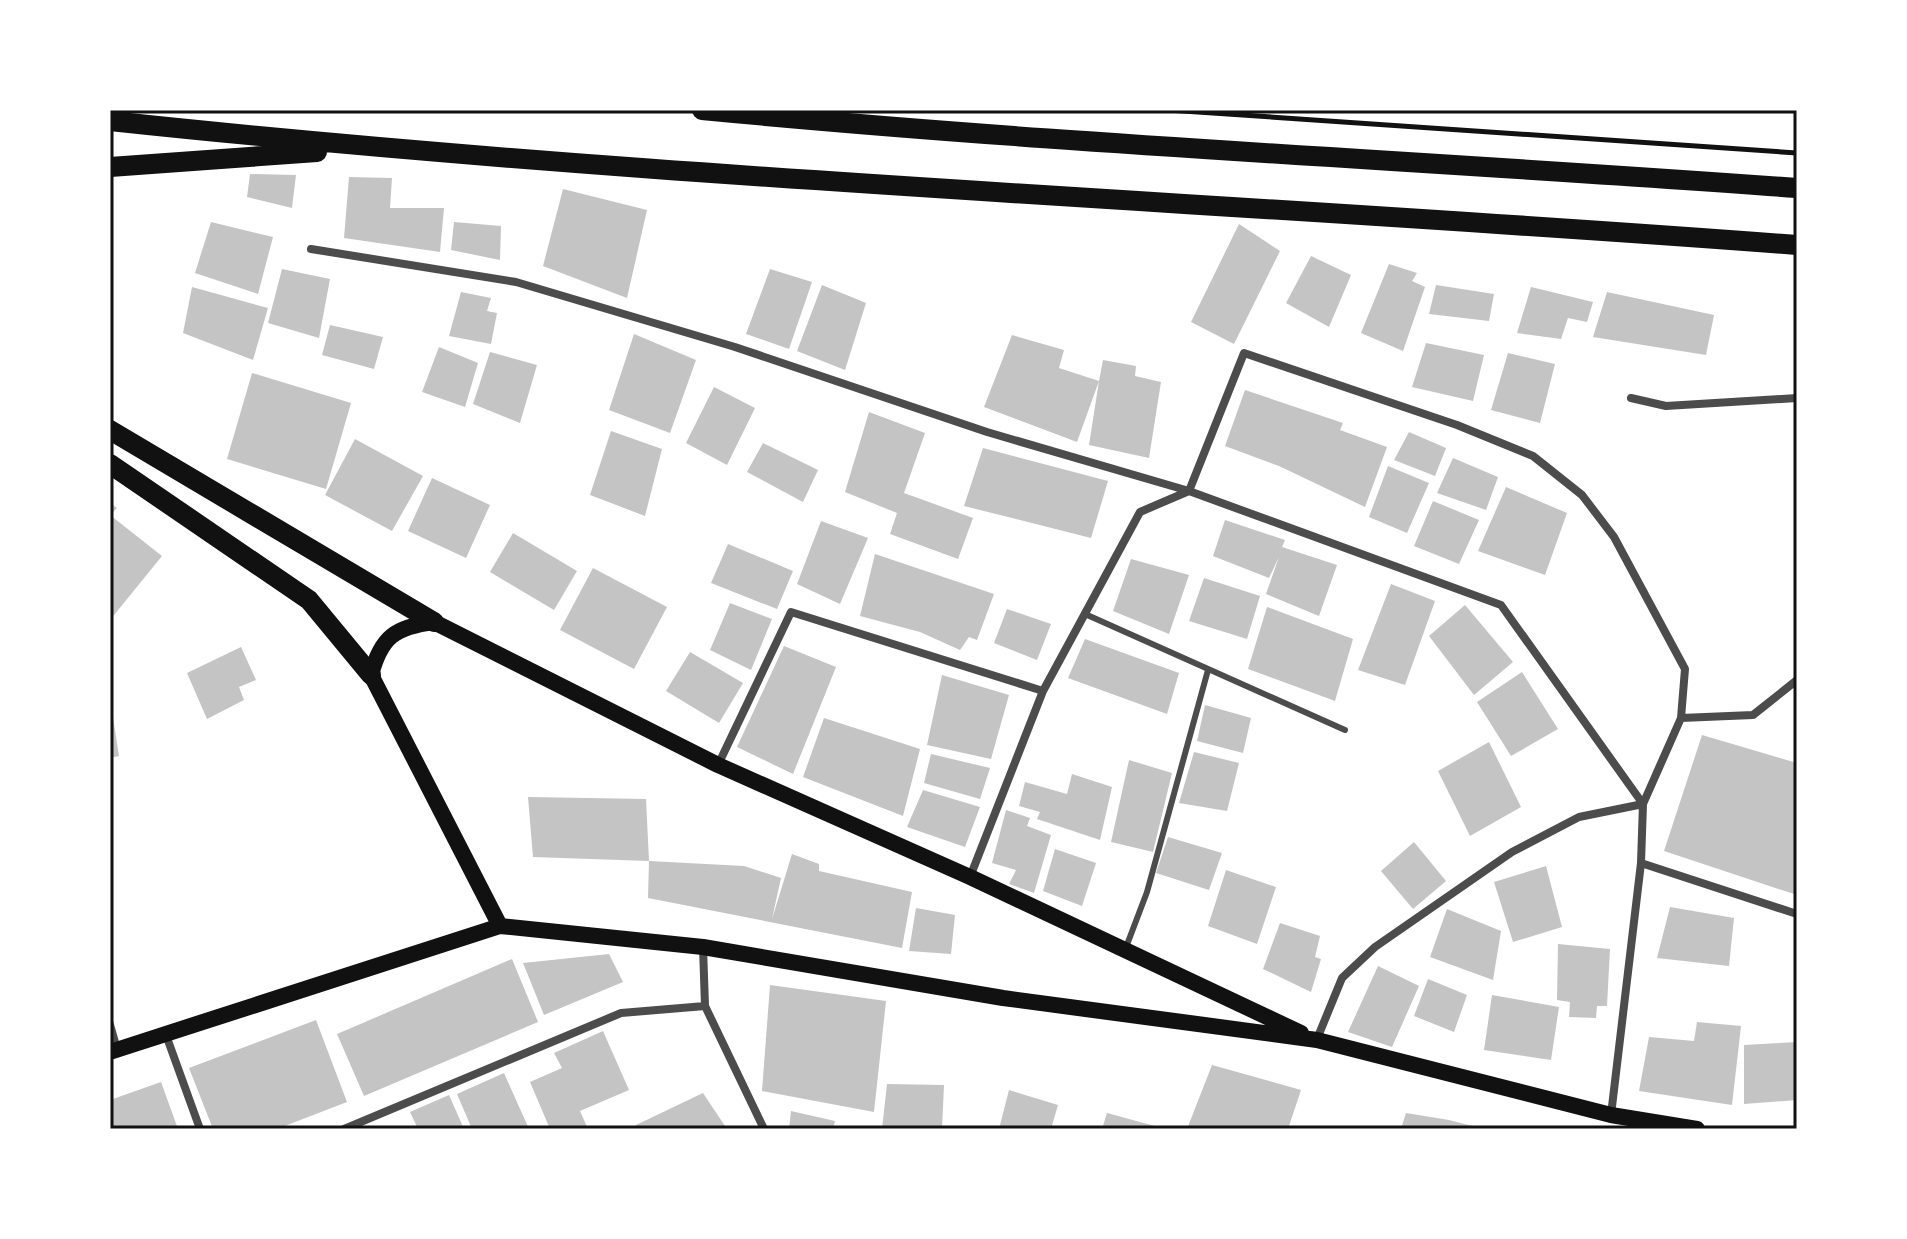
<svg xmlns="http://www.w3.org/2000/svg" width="1907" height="1239" font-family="Jost,sans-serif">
<rect width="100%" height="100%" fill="#fff"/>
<path fill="#c4c4c4" d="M250,174L296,175L292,208L247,197Z
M349,177L392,178L390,208H444L440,252L344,238Z
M563,189L647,210L627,298L543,266Z
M211,222L273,237L258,294L195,273Z
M454,222L501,226L500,260L451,250Z
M1239,224L1280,251L1234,344L1191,322Z
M1311,256L1351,275L1329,327L1286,303Z
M1389,264L1417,273L1412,281L1425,287L1403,351L1361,333Z
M282,269L330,279L319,338L268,323Z
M770,269L812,282L789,349L746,334Z
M822,285L866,303L845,370L797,351Z
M1436,285L1494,294L1489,321L1429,314Z
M192,287L268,308L253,360L183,333Z
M1531,287L1593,302L1587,322L1568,318L1561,339L1517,333Z
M461,292L491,298L487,311L497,313L491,344L449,336Z
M1607,292L1714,315L1706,355L1593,337Z
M330,325L383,337L374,369L322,355Z
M634,334L696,360L670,433L609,410Z
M1012,335L1064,350L1059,368L1099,381L1103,360L1136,366L1135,376L1161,382L1149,458L1089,445L1099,381L1077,442L984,407Z
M1426,343L1484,355L1473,401L1412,387Z
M439,347L478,363L465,407L422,392Z
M490,352L537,365L520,423L473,404Z
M1508,353L1555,364L1540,423L1491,410Z
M252,373L351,403L326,489L227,459Z
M714,387L755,408L727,465L686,443Z
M1245,390L1343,423L1340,430L1387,447L1365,507L1279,466L1225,446Z
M869,412L925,433L904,493L973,518L958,559L890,534L897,513L845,492Z
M611,431L662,449L645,516L590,495Z
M1409,432L1446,448L1435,476L1394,460Z
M355,439L423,476L392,531L325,495Z
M763,443L818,470L803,502L747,472Z
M983,448L1108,481L1091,538L964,506Z
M1453,458L1498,477L1486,510L1437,493Z
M1388,466L1429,483L1407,533L1369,517Z
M432,478L490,505L466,558L408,531Z
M1506,487L1567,513L1545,575L1478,551Z
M1433,501L1479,520L1459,564L1414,546Z
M110,503L117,508L110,515L162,556L110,620Z
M1225,520L1285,540L1282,547L1337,565L1319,616L1266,594L1279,557L1269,578L1213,556Z
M821,521L868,538L840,604L797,584Z
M513,533L577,571L554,610L490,572Z
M728,544L793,571L777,609L711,583Z
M875,554L994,594L977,640L969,637L960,650L920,632L860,616Z
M1131,559L1189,575L1169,634L1113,611Z
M593,568L667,607L634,669L560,630Z
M1204,578L1260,596L1247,639L1189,621Z
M1391,584L1435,601L1405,685L1358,670Z
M730,603L772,619L751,670L710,650Z
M1465,605L1513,662L1474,695L1429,636Z
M1267,607L1353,639L1335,701L1248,669Z
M1007,609L1051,624L1037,660L994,643Z
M1085,639L1179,673L1167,714L1068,678Z
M784,646L836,667L793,774L737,747Z
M241,647L256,680L239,687L244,700L207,719L187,673Z
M690,652L743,683L719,723L666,691Z
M1522,672L1558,729L1511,756L1477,702Z
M942,675L1009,695L991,759L927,745Z
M110,698L119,756L110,758Z
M1205,705L1251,718L1243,753L1197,741Z
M824,718L920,749L903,816L803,777Z
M1702,735L1797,763V895L1664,851Z
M1489,742L1521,807L1470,836L1438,771Z
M1194,752L1239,763L1227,811L1179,803Z
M931,754L990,768L980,799L924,783Z
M1129,760L1172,773L1153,852L1111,842Z
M1072,774L1112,787L1100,840L1037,819L1040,812L1019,806L1025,782L1067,794Z
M923,790L980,807L965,847L907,827Z
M528,797L646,799L649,861L533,857Z
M1006,810L1030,818L1027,826L1051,835L1034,893L1009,884L1016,870L992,863Z
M1168,837L1222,853L1209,890L1156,873Z
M1414,842L1446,881L1413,909L1381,871Z
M1055,849L1096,863L1082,906L1043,891Z
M792,854L819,864V871L912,892L902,948L648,898L649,861L744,866L781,878L772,919Z
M1546,866L1562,927L1513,942L1494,882Z
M1226,870L1276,887L1257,944L1208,926Z
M1670,907L1734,918L1729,966L1657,958Z
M916,908L955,915L951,954L909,951Z
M1447,909L1501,931L1493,980L1430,957Z
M1280,923L1320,936L1315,957L1321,959L1311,992L1263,969Z
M1558,944L1610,949L1607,1006H1597L1596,1018L1569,1017L1570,1002L1557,1000Z
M609,954L623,982L544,1015L523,963Z
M512,959L538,1022L364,1096L337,1034Z
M1378,966L1419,986L1392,1047L1348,1032Z
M1428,979L1467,995L1454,1032L1414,1016Z
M770,985L886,1001L874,1112L762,1091Z
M1492,995L1559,1007L1551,1060L1484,1050Z
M316,1020L347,1102L277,1129H213L189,1068Z
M1697,1022L1741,1026L1732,1105L1639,1091L1649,1037L1694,1041Z
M603,1031L629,1090L580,1111L588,1129H550L530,1082L562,1068L554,1053Z
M1797,1042V1100L1744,1104V1045Z
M1212,1065L1301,1090L1288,1129H1187Z
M504,1073L529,1129H472L457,1094Z
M161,1082L178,1129H110V1100Z
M887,1084L944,1085L942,1129H882Z
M1009,1090L1058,1105L1051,1129H999Z
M703,1093L727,1129H638L636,1125Z
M449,1095L464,1129H418L410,1112Z
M791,1111L835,1121L833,1129H789Z
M1107,1113L1162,1128V1129H1102Z
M1406,1113L1449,1120L1484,1129H1401Z"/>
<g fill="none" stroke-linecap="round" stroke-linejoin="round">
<path stroke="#111" stroke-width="5" d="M1168,110L1797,153"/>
<path stroke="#4c4c4c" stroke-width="6" d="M1085,614L1345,730
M1125,950L1147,892L1208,670
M110,1021L118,1049"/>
<path stroke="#4c4c4c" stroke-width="8" d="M311,249L516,282L735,347L987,432L1189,491L1501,605L1643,804L1641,863L1611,1115
M1631,398L1666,406L1797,398
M1681,718L1753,715L1797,680
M718,765L791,612L1043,691
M1641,863L1797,914
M970,877L1043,691L1140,512L1189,491L1244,353L1457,425L1533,456L1582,495L1614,537L1685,669L1681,718L1643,804L1579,817L1512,852L1375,947L1342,978L1317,1039
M703,947L705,1006L764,1129
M166,1035L200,1129
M344,1129L621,1013L705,1006"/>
<path stroke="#111" stroke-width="16" d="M500,926L371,675C381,637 395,627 434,622L718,765L970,877L1301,1033
M110,1052L500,926L703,947L1003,998L1317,1040L1611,1115L1697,1129"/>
<path stroke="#111" stroke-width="20" d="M702,110C1066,145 1432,161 1797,188
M110,121C671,181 1235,202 1797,245
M110,167L317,152
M110,430L434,622
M110,464L309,600L371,675"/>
</g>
<rect width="1907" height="1239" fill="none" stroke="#ffffff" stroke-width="224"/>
<rect x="112" y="112" width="1683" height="1015" fill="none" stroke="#111" stroke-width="3"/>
</svg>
